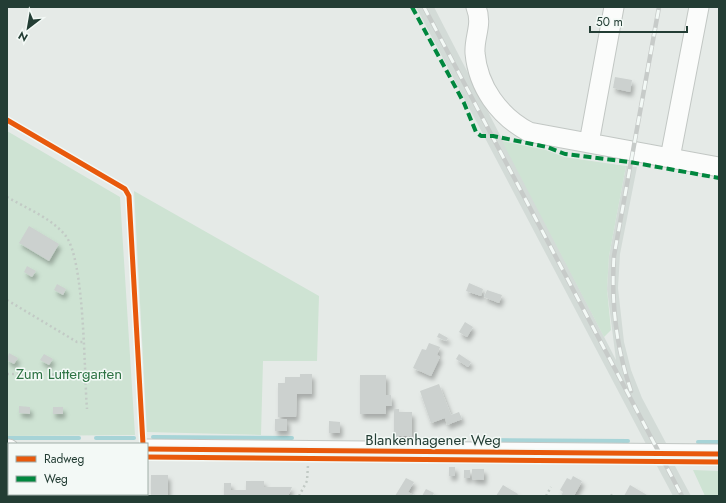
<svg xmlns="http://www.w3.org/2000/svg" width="726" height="503" font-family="Jost,sans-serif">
<defs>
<filter id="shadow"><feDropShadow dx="2.5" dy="4.5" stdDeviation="2" flood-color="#0004"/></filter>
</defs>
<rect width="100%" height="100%" fill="#e5eae7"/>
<path fill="#d3dbd7" d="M416,7H434L616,360L607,289L609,256L626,166L637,167L620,254L618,288L624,342L631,370L642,398L666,443L646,444Z
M657,466H675L691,496H673Z"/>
<path fill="#cee3d3" d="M7,131L120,197L135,435L7,436Z
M502,141L546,150L564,157L626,166L609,256L607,289L611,330L604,337Z
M134,191L319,296L317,361H263L261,435L147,432Z
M693,470L719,471V496H705Z"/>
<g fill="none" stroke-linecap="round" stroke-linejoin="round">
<path stroke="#a7d4d7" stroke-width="4" d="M153,437L292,438
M7,438H79
M96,438H134
M482,440L628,441
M698,442H719"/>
</g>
<path fill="#ccd1cf" filter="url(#shadow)" d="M615,77L632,80L630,92L613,88Z
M29,226L59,244L49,261L19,243Z
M27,266L36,271L32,277L24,272Z
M469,283L483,289L481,296L466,291Z
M57,284L66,289L63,295L54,290Z
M487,290L502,295L499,303L484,297Z
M465,322L473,327L467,337L459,332Z
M439,333L448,338L446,341L437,337Z
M429,343L440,347L437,355L440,357L431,376L413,368L422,349L426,350Z
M9,353L18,358L14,364L7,360Z
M44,354L53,359L49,365L40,360Z
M459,354L471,362L468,367L456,359Z
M300,374H312V394H297L296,417H278V383H285V377H300Z
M360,375H386V395H391L392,406H386V414H360Z
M439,384L451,415L459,412L462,419L447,425L445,418L431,423L420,391Z
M19,406L30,407V414L19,413Z
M53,407H63V414H53Z
M394,409H399V412H412V436H394Z
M275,419H287V431H275Z
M329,421L340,422V433H329Z
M449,467H455V476H449Z
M472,469H484V480L472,479Z
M464,470H470V478H464Z
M151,475H168V496H151Z
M573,476L582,481L574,496H561L563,492L560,490L567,478L571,480Z
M406,478L414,482L408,492L415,496H395Z
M246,481H264V487H292L288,496H224V483H231V490H246Z
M503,485L518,494L517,496H496Z
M630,485L647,495V496H624Z
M426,489L434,493L432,496H422Z
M12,494H27V496H12Z
M61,494H78L79,496H61Z
M90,494H114V496H90Z"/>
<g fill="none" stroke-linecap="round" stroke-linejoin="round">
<g stroke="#c2c7c4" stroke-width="21">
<path id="minor" d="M476,7C483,25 474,36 475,53C478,87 499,116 529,132L719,167
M589,143L614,7
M670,158L699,7
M7,449H9
M147,449L719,454"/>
</g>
<path stroke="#c2cac5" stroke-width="2.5" stroke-dasharray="2 3" stroke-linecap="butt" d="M7,197C26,208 51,218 65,235C85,258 84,374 87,409
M7,300L77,342H84
M7,374L85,375
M299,496L307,481L308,465
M546,496L551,487
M611,496L613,493"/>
<use href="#minor" stroke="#fbfcfb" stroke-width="19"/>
<g stroke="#c7cbc9" stroke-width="4.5">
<path id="rail" d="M424,7L682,496
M631,391C616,347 611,302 614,256L659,7"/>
</g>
<use href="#rail" stroke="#f3f9f6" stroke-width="3" stroke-dasharray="9" stroke-linecap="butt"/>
<path stroke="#00873e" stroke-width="4" stroke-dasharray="8 4" stroke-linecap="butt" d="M412,7L464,103L476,132L481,136H493L547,147L565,154L630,162L719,178
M85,375L108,374
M7,456H9"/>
<g stroke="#f3f9f6" stroke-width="8">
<path id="cycleway" d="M7,120L125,189L129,196L143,444
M147,449L719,454
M147,457L719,462"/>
</g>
<use href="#cycleway" stroke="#e8590c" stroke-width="5"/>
</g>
<g text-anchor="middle" stroke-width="3" stroke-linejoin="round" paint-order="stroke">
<g font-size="15" fill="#2e7344" stroke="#f3f9f6">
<text x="69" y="379">Zum Luttergarten</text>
</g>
<g font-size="15" fill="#233d34" stroke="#f3f9f6">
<text x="433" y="445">Blankenhagener Weg</text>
</g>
</g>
<rect width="726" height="503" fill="none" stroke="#233d34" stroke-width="16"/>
<rect x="8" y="443" width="140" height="52" fill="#f3f9f6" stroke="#a0aea8"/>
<rect x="16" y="456" width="20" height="6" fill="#e8590c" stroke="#a0aea8"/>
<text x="44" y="463" font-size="12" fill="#233d34">Radweg</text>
<rect x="16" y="476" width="20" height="6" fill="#00873e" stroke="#a0aea8"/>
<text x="44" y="483" font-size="12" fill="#233d34">Weg</text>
<g transform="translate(28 28) rotate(211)" stroke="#f3f9f6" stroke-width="3" paint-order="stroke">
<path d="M0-3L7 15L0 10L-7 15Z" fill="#233d34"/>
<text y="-6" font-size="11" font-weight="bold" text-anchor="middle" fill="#233d34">N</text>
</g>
<path d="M590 26v6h97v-6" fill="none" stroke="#233d34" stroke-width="2"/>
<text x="596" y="26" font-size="12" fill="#233d34" stroke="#f3f9f6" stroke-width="3" paint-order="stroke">50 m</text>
</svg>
